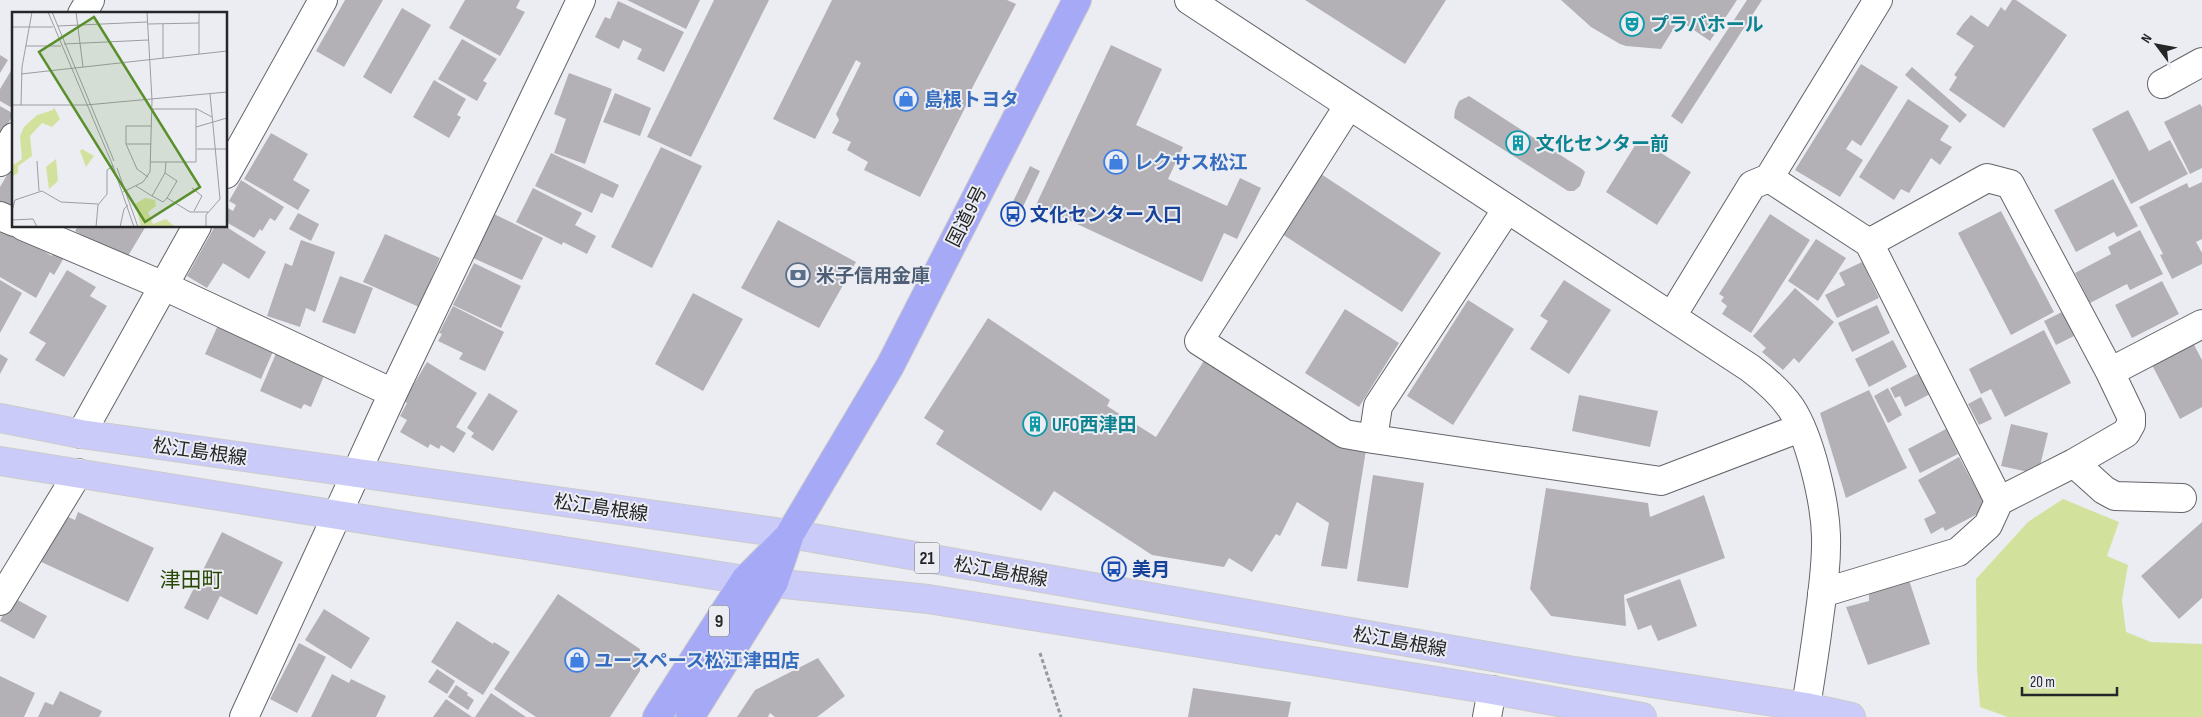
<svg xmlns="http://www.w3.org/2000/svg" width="2202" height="717" font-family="'Sofia Sans Condensed','Noto Sans JP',sans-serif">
<rect width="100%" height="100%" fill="#ecedf3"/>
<path fill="#d2e29d" d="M2063,499L2119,522L2107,556L2128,565L2122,600L2126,632L2151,642L2202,644V717H2008L1980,707L1977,669L1976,579L2028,522Z"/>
<path fill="#b4b1b6" d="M345,0H383L344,67L316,51Z
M465,0H520L516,8L525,12L500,56L449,28Z
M627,0H700L686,29Z
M714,0H769L691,157L647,137Z
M832,0H1007L1016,4L967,98L969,100L920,197L864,170L868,162L847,150L851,142L832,133L839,120L836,114L861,63L856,60L815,139L773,119Z
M1305,0H1446L1405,64Z
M1561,0H1737L1710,41L1679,20L1661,49L1626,46L1620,44L1591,27Z
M1747,0H1762L1682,124L1671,116Z
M2012,0H2016L2067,35L2004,128L1949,90L1957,77L1954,75L1974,46L1956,34L1963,24L1971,15L1988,27L2001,7L2005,11Z
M618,1L684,32L664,72L637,59L642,49L623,40L619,49L595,37L605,17L610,19Z
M402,8L431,25L391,94L363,77Z
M462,39L497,59L483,81L487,83L477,101L438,79Z
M1111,45L1162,69L1136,125L1183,147L1168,179L1227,206L1240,178L1261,188L1237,239L1224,233L1202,282L1036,205Z
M0,55L8,60L0,73Z
M1861,64L1898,87L1861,146L1852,140L1846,149L1863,160L1840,197L1795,170Z
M1912,67L1967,115L1960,123L1905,75Z
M12,69L14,70V109L0,101V89Z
M569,73L612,89L585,164L554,153L566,119L554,114Z
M434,80L466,99L457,115L461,117L449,138L413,117Z
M615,93L651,108L640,136L603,122Z
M1469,96L1582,169L1585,172L1580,186L1574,191H1568L1454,118L1455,110L1459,101Z
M1908,99L1949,126L1940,140L1952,147L1940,165L1931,158L1909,193L1901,189L1894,200L1859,177Z
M2200,104L2202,107V168L2190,174L2164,122Z
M0,106L14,114L0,136Z
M2128,110L2149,151L2170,140L2188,174L2131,204L2092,129Z
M271,133L308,154L293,180L310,190L298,210L244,179Z
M1639,139L1691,172L1657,225L1606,192Z
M661,147L702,166L652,268L611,247Z
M551,153L619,185L613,198L601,193L592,213L535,186Z
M14,163V209L0,201V187Z
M1030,166L1040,171L1020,213L1010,208Z
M1321,174L1441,253L1402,312L1282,234Z
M2113,179L2138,226L2117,237L2114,232L2076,252L2054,210Z
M241,180L284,207L275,221L270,218L262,231L260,229L254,238L226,222V207L233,211L236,205L229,201Z
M2202,182V239L2196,242L2202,253V264L2172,279L2160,255L2163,254L2139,207L2187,183L2189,188Z
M533,188L582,213L575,225L596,236L587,254L563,242L562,245L516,222Z
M2001,211L2054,312L2011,335L1958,233Z
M298,213L319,224L311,241L289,229Z
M494,214L543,238L522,280L473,258Z
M1770,214L1810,240L1751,333L1722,314L1727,306L1721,301L1724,297L1719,294Z
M778,220L856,262L819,328L741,288Z
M0,226L52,256L55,250L65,256L54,275L50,272L36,298L0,277Z
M78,226H146L125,261L75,231Z
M215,226H225L266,252L249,279L223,263L207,288L187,276Z
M2140,230L2163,274L2130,290L2127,284L2090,303L2075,273L2111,254L2108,247Z
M385,234L440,258L419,307L363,282Z
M1816,239L1846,258L1818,301L1788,281Z
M301,240L335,252L315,312L306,308L300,327L267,316L285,263L292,266Z
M1862,262L1879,298L1837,318L1825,295L1845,285L1839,273Z
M474,263L521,286L501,328L453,305Z
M67,270L96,287L90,296L107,306L64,377L35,360L46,343L29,333Z
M340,276L373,288L355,334L322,322Z
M0,280L22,293L0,333Z
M1564,280L1611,310L1569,374L1530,349L1548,321L1540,316Z
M2162,281L2179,314L2132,338L2115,305Z
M1795,288L1834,322L1799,363L1794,358L1783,370L1762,352L1766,348L1753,336Z
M693,293L743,319L703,391L655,364Z
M1468,300L1514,329L1453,425L1407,396Z
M1877,305L1890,333L1852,352L1838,323Z
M453,306L504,332L485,371L459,359L463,353L438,341L442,334L439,333Z
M1345,309L1399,343L1359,407L1305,373Z
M2064,311L2076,335L2056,345L2044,321Z
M988,318L1110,400L1107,406L1156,437L1205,359L1366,450L1347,569L1321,566L1329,523L1297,502L1280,536L1276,534L1252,572L1229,558L1224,567L1152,555L1054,491L1041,511L936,444L944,431L924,418Z
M219,323L275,347L261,379L205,354Z
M2044,330L2071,383L2005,417L1991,389L1981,394L1969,369Z
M2191,339L2202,360V407L2180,419L2150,361Z
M1893,340L1907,367L1869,387L1855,359Z
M277,351L326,371L311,407L304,404L301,409L260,391Z
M0,354L8,359L0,374Z
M427,362L477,393L456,427L466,433L454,453L441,445L439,449L430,444L428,448L400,432L407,420L400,416L407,403L404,401Z
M1921,372L1932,393L1905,407L1900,396L1895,398L1890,388Z
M1888,388L1902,415L1888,423L1874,396Z
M1869,390L1907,468L1846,498L1820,413Z
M489,393L518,411L493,451L471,437L474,433L467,428Z
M1579,395L1658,411L1650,447L1572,431Z
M1981,397L1992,419L1979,425L1968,404Z
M2011,424L2048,433L2038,474L2001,466Z
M1946,429L1958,454L1920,473L1908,449Z
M1959,457L1987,509L1945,531L1943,527L1931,534L1924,519L1936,513L1918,480Z
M1373,475L1424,483L1408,588L1357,581Z
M1546,488L1648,503L1650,517L1704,495L1725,558L1624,595L1626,626L1551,616L1530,589Z
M78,512L154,548L128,602L37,560L59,513L75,520Z
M2202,522V598L2179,619L2141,576Z
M222,532L283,562L257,615L220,596L208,620L184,608Z
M1908,577L1930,644L1868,665L1846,607L1869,601V588Z
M1680,579L1697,626L1658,641L1651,625L1638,630L1626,599Z
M558,594L640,649V671L610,717H536L494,689Z
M12,597L47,616L34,639L0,621Z
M324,609L370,638L351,669L305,640Z
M457,621L493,644L494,642L510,652L483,695L431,662Z
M299,643L326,657L297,713L270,699Z
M818,658L845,696L817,717H775L770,713L768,717H737L755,690Z
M437,669L455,681L447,694L428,682Z
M332,674L349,683L351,679L386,696L376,717H311Z
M0,676L35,693L24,717H0Z
M456,685L468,693L467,695L474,700L468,710L448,697Z
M1193,688L1291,702L1288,717H1188Z
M60,691L102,711L99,717H38L45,702L53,705Z
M491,693L526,717H475Z
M446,699L472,717H433Z"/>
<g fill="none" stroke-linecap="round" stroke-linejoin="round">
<g stroke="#636569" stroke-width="30">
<path id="minor" d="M1189,0L1750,368C1766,380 1780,392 1791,408C1810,437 1825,501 1826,536C1827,569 1821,601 1817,634C1813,662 1809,690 1804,717
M82,14L90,0
M2162,84L2202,62
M1349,105L1199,341L1345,434L1373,439
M0,162L14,137
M226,174L323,0
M1769,178L1869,243L1999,501L1988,525L1958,552L1822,593
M1507,209L1378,406L1373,439L1661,481L1800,428
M0,216L14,222
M23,226L164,286L393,393
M1869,243L1987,178L2010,184L2110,372L2131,416V424L2126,433L2074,463L1999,501
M1672,316L1752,185L1769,178L1878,0
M2110,372L2202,324
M81,434L197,226
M2074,463L2104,490L2115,496L2182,498
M0,601L78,473
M244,717L393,393L581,0
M1487,717L1492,690"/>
</g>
<g stroke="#cbcbcb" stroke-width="30">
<path id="major" d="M0,418L81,434L790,534L1568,670L1806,707L1851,717
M0,461L745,580L928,599L1492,690L1642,717"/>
</g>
<g stroke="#cbcbcb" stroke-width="30">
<path id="highway" d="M657,717L745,580L786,539
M690,717L774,582L790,534L890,366L1077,0"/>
</g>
<path stroke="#98999d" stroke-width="3" stroke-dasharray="4 2.5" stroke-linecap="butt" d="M1040,653L1061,717"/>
<use href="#minor" stroke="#fff" stroke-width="28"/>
<use href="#major" stroke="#cacbf9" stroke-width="28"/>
<use href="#highway" stroke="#a6a9f5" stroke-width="28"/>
</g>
<defs>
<g id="theatre-ring" transform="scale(1.25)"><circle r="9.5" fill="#ecedf3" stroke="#0f9aa8" stroke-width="1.5"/><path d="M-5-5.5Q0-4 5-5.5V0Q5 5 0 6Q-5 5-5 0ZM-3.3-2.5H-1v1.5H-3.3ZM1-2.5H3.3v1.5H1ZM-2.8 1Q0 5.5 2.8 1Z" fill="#0f9aa8"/></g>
<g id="shop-ring" transform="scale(1.25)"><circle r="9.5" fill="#ecedf3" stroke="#3f7fe0" stroke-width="1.5"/><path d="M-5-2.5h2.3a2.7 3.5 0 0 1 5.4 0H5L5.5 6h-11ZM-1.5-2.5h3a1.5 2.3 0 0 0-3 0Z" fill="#3f7fe0"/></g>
<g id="building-ring" transform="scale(1.25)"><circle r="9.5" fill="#ecedf3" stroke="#0f9aa8" stroke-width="1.5"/><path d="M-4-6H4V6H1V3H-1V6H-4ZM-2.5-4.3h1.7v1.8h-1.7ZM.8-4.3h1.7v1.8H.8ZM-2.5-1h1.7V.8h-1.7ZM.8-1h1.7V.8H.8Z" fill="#0f9aa8"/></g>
<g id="bus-ring" transform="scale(1.25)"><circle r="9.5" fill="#ecedf3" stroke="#1a4fb4" stroke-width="1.5"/><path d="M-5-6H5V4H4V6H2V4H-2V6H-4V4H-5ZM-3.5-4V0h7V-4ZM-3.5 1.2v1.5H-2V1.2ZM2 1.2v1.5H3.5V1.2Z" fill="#1a4fb4"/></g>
<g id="bank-ring" transform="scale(1.25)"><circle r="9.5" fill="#ecedf3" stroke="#5c6f8a" stroke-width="1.5"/><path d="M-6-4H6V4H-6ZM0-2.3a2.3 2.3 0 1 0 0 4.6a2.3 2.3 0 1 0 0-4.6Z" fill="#5c6f8a"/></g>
</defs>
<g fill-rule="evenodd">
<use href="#theatre-ring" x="1632" y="24"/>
<use href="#shop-ring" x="906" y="99"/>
<use href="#building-ring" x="1518" y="143"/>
<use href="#shop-ring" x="1116" y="162"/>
<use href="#bus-ring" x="1013" y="214"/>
<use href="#bank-ring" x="798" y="275"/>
<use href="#building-ring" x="1035" y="424"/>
<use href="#bus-ring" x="1114" y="569"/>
<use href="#shop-ring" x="577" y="660"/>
</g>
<g text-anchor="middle" stroke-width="4" stroke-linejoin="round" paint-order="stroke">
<g fill="#ecedf3" stroke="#616265" stroke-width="1">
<rect x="914.5" y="542.5" width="25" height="31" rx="4"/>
<rect x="709" y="605.5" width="20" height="31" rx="4"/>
</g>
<g font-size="18" font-weight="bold" fill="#252628">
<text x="927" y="564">21</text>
<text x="719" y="627">9</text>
</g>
<g font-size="19" font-weight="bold" fill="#0d838f" stroke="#ecedf3" text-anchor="start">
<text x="1650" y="31">プラバホール</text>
<text x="1536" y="150">文化センター前</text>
<text x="1052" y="431">UFO西津田</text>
</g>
<g font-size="19" font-weight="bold" fill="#366cbe" stroke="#ecedf3" text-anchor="start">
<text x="924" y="106">島根トヨタ</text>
<text x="1134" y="169">レクサス松江</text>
<text x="594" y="667">ユースペース松江津田店</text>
</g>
<g font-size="19" font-weight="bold" fill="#164399" stroke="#ecedf3" text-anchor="start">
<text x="1030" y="221">文化センター入口</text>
<text x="1132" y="576">美月</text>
</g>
<g font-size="19" fill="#252628" stroke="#ecedf3">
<text transform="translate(966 216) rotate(-63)" y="7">国道9号</text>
<text transform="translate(200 451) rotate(8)" y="7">松江島根線</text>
<text transform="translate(601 507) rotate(8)" y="7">松江島根線</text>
<text transform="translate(1001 571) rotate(10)" y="7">松江島根線</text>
<text transform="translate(1400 641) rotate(10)" y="7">松江島根線</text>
</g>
<g font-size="19" font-weight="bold" fill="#4e5e75" stroke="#ecedf3" text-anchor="start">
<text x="816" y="282">米子信用金庫</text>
</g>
<g font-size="21" fill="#284a06" stroke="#ecedf3">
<text x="191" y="587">津田町</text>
</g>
</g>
<g transform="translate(12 12)">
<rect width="215" height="215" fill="#ecedf3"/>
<path d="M42,95L48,107L40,115L30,111L18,124L20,144L6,154V161L1,164L0,154L10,147L8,124L12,115L25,103L41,98ZM70,137L82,144L74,155L68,139ZM44,147L46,169L37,177L34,155ZM133,186L143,188L144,194L136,200L141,212L154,207L163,215H129L123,192Z" fill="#d2e29d"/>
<path fill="none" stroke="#9c9da2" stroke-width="1" d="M36,0L101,154L122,215M40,0L102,149M64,0L71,55M187,0V42M136,12L187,11M151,12V46M46,14L135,10M0,15H41M52,32L136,28M14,34H49M9,62L215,39M0,93H74L215,80M9,93L10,55L20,0M139,97H185L200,105M184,115L215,106M114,132V114H139M185,137H215M25,149L27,179M138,150H184V97M105,156L126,215M136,165L125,157L114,132H139M124,174L140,184L153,161L154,150M180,176L190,184L182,199M111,180L131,170L138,160L140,88L135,0M140,184L151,190L155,186L165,169L153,161M155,186L178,200H196M0,199L3,188L30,179L49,190L86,192M0,208L21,207L25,215M84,215L86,193L95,182V158L101,154M108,215L112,197L116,193M194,215V203L208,187L198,82"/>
<path fill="#59902c" fill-opacity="0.15" stroke="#59902c" stroke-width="2.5" d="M82,5L188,175L133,210L27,40Z"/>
<rect width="215" height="215" fill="none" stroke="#252628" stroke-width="2.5"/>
</g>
<g transform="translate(2157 45) rotate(302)" stroke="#ecedf3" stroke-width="4" paint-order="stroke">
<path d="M0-4L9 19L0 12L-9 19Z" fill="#252628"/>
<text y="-8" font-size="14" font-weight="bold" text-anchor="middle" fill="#252628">N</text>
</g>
<path d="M2022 687v8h95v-8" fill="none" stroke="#252628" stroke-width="2.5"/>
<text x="2030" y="687" font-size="15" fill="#252628" stroke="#ecedf3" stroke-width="4" paint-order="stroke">20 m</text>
</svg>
